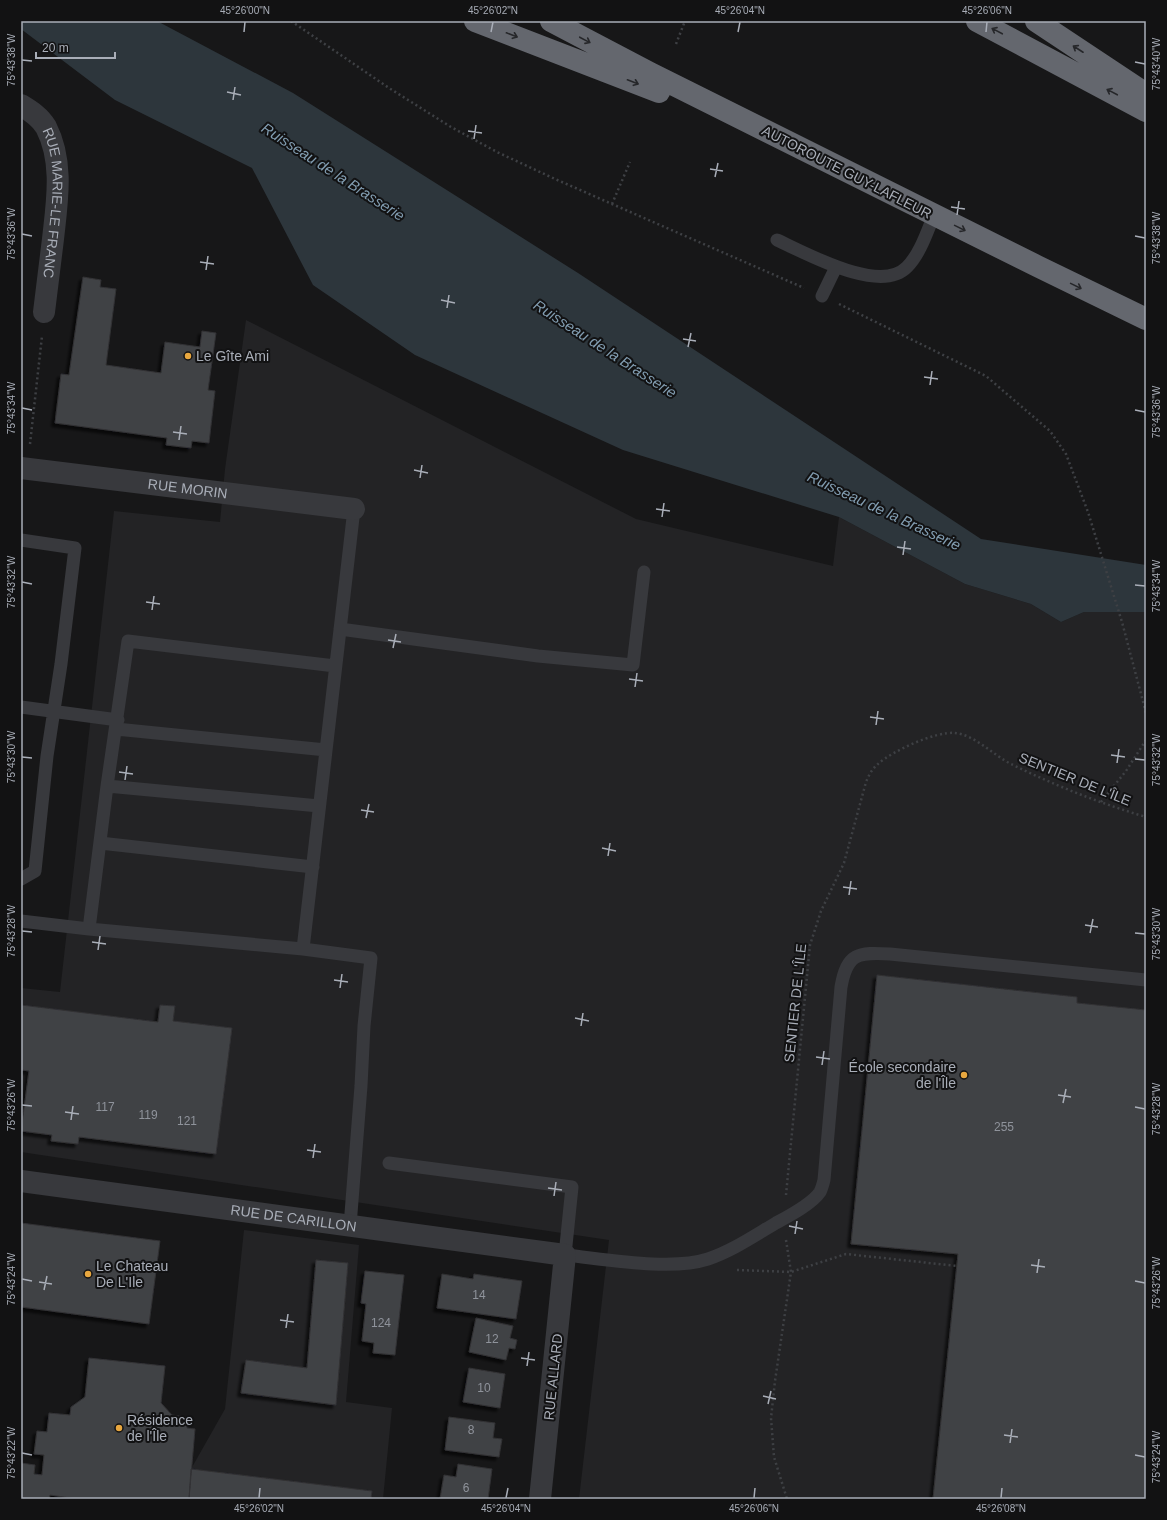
<svg xmlns="http://www.w3.org/2000/svg" width="1167" height="1520" font-family="Arial,sans-serif">
<defs>
<filter id="shadow"><feDropShadow dx="-3.5" dy="3.5" stdDeviation="1" flood-color="#0009"/></filter>
</defs>
<rect width="100%" height="100%" fill="#171718"/>
<path fill="#232325" d="M246,320L636,519L833,566L839,517L965,584L1031,604L1061,622L1084,612H1146V1499H579L609,1240L21,1152V988L60,992L114,511L220,522L225,469Z
M244,1230L359,1245L346,1402L392,1408L383,1499H189L191,1469L225,1409Z"/>
<path fill="#2d363c" d="M21,21H157L293,93L578,273L981,539L1146,565V612H1084L1061,622L1031,604L965,584L839,517L623,450L415,355L313,285L252,168L115,100L21,29Z"/>
<path fill="#414245" stroke="#313134" filter="url(#shadow)" d="M83,277L101,280L100,287L116,289L106,365L161,373L165,342L200,347L202,331L216,333L208,390L215,391L209,443L192,441L191,448L166,445L167,438L55,423L61,374L69,375Z
M877,975L1077,997V1003L1146,1010V1499H933L958,1254L851,1244Z
M21,1005L158,1022L160,1005L175,1006L173,1021L232,1028L216,1154L79,1137L78,1144L51,1141L52,1135L21,1131L29,1071L21,1070Z
M21,1223L160,1241L149,1324L21,1307Z
M316,1260L348,1263L336,1405L241,1393L246,1360L307,1368Z
M365,1271L404,1275L395,1355L373,1353L374,1343L362,1341L366,1304L361,1303Z
M442,1274L473,1279L474,1274L522,1281L516,1319L437,1308Z
M476,1318L513,1326L510,1338L517,1340L515,1349L509,1348L506,1360L469,1352Z
M89,1358L165,1366L161,1403L172,1415L186,1417L187,1428L195,1429L189,1499H77L50,1495L49,1499H21V1463L35,1465L34,1474L42,1475L44,1455L34,1454L37,1431L47,1432L49,1413L70,1415L71,1407L85,1397Z
M469,1368L505,1374L500,1408L463,1402Z
M449,1417L495,1423L493,1438L502,1439L499,1457L445,1450Z
M458,1464L492,1469L488,1499H440L444,1475L456,1477Z
M191,1469L372,1491L371,1499H189Z"/>
<g fill="none" stroke-linecap="round" stroke-linejoin="round">
<path stroke="#3e4044" stroke-width="2.5" stroke-dasharray="2 3" stroke-linecap="butt" d="M291,21L389,88L451,127L497,152L555,179L804,288
M676,44L685,21
M612,204L630,162
M839,304L986,376L1050,431L1066,454L1088,512L1122,622L1146,713
M30,444L42,336
M1101,802L1126,771L1146,740
M786,1195L810,945L821,911L844,863L866,782C869,775 872,769 878,764C892,751 936,731 955,733C975,735 993,755 1011,764C1054,785 1099,803 1146,817
M786,1240L791,1272L775,1381L771,1418L774,1457L787,1499
M737,1270L791,1272L846,1254L957,1266"/>
<path stroke="#38393d" stroke-width="13" d="M777,240C806,253 880,295 907,267C920,254 927,232 934,215
M822,296L836,267
M21,540L75,548L61,664L47,756L35,871L21,879
M340,629L538,656L633,665L644,572
M21,707L118,720
M116,729L326,750
M107,786L319,806
M100,843L313,867
M21,921L89,929
M303,949L89,929L107,786L128,641L335,666
M389,1163L572,1187L565,1255C605,1259 671,1271 708,1259C732,1251 754,1236 776,1223C789,1216 812,1204 820,1192C822,1188 823,1184 824,1180L841,987C847,953 858,952 890,954L1146,980
M350,1226L361,1086L364,1026L371,958L303,949L354,509"/>
<g stroke="#38393d" stroke-width="22">
<path id="s1" d="M21,105C31,111 40,117 46,127C64,162 57,202 53,239C50,264 47,288 44,312"/>
<path id="s2" d="M21,468L354,509"/>
<path id="s3" d="M21,1181L565,1255L540,1499"/>
</g>
<path stroke="#64676e" stroke-width="22" d="M475,21L659,92
M551,21L650,73L1037,266L1146,319
M977,21L1146,111
M1036,21L1146,94"/>
</g>
<defs><path id="oneway-shaft" d="M-6 0H5M1.5-3L5.5 0L1.5 3" fill="none" stroke-width="1.6" stroke-linecap="round" stroke-linejoin="round"/></defs>
<g stroke="#26272a">
<use href="#oneway-shaft" transform="translate(997 31) rotate(-152)"/>
<use href="#oneway-shaft" transform="translate(512 35) rotate(21)"/>
<use href="#oneway-shaft" transform="translate(585 40) rotate(28)"/>
<use href="#oneway-shaft" transform="translate(1078 49) rotate(-147)"/>
<use href="#oneway-shaft" transform="translate(633 82) rotate(21)"/>
<use href="#oneway-shaft" transform="translate(1112 92) rotate(-152)"/>
<use href="#oneway-shaft" transform="translate(960 228) rotate(26)"/>
<use href="#oneway-shaft" transform="translate(1076 286) rotate(26)"/>
</g>
<path fill="none" stroke="#a9aeb8" stroke-width="1.5" d="M244,32L245,22M491,32L493,22M738,32L740,22M986,32L987,22M22,60L32,61M1135,62L1145,64M227,92L241,95M233,100L235,87M468,131L482,133M474,139L476,125M710,169L723,171M715,177L718,163M951,207L965,209M957,215L959,201M22,234L32,236M1135,236L1145,238M200,262L214,264M206,270L208,256M441,300L455,303M447,308L449,295M683,339L696,341M688,347L691,333M924,377L938,379M930,385L932,371M22,408L32,410M1135,410L1145,412M173,432L187,434M179,440L181,426M414,470L428,473M420,478L422,465M656,509L670,511M662,517L664,503M897,547L911,549M903,555L905,541M22,582L32,584M1135,585L1145,586M146,602L160,604M152,610L154,596M388,640L401,642M393,648L396,634M629,679L643,681M635,687L637,673M870,717L884,719M876,725L878,711M1111,755L1125,757M22,757L32,758M1135,759L1145,760M1117,763L1119,749M119,772L133,774M125,780L127,766M361,810L374,812M366,818L369,804M602,848L616,851M608,856L610,843M843,887L857,889M849,895L851,881M1085,925L1098,927M22,931L32,932M1090,933L1093,919M1135,933L1145,934M92,942L106,944M98,950L100,936M334,980L348,982M340,988L342,974M575,1018L589,1021M581,1026L583,1013M816,1057L830,1059M822,1065L824,1051M1058,1095L1071,1097M1063,1103L1066,1089M22,1105L32,1106M1135,1107L1145,1109M65,1112L79,1114M71,1120L73,1106M307,1150L321,1152M313,1158L315,1144M548,1188L562,1190M554,1196L556,1182M789,1226L803,1229M795,1234L797,1221M1031,1265L1045,1267M1037,1273L1039,1259M22,1279L32,1281M1135,1281L1145,1283M39,1282L52,1284M44,1290L47,1276M280,1320L294,1322M286,1328L288,1314M521,1358L535,1360M527,1366L529,1352M763,1396L776,1399M768,1404L771,1391M1004,1435L1018,1437M1010,1443L1012,1429M22,1453L32,1455M1135,1455L1145,1457M259,1498L260,1488M506,1498L508,1488M754,1498L755,1488M1001,1498L1002,1488"/>
<g fill="#e8a73f" stroke="#121213" stroke-width="1.5">
<circle cx="188" cy="356" r="4"/>
<circle cx="964" cy="1075" r="4"/>
<circle cx="88" cy="1274" r="4"/>
<circle cx="119" cy="1428" r="4"/>
</g>
<g text-anchor="middle" stroke-width="4" stroke-linejoin="round" paint-order="stroke">
<g font-size="12" fill="#8f939b">
<text x="105" y="1111">117</text>
<text x="148" y="1119">119</text>
<text x="187" y="1125">121</text>
<text x="1004" y="1131">255</text>
<text x="479" y="1299">14</text>
<text x="381" y="1327">124</text>
<text x="492" y="1343">12</text>
<text x="484" y="1392">10</text>
<text x="471" y="1434">8</text>
<text x="466" y="1492">6</text>
</g>
<g font-size="14" fill="#a9aeb8" stroke="#121213">
<text transform="translate(847 172) rotate(27)" y="5">AUTOROUTE GUY-LAFLEUR</text>
<text dy="5" stroke="none"><textPath href="#s1" startOffset="111">RUE MARIE-LE FRANC</textPath></text>
<text dy="5" stroke="none"><textPath href="#s2" startOffset="168">RUE MORIN</textPath></text>
<text transform="translate(1075 779) rotate(22)" y="5">SENTIER DE L'ÎLE</text>
<text transform="translate(795 1003) rotate(-84)" y="5">SENTIER DE L'ÎLE</text>
<text dy="5" stroke="none"><textPath href="#s3" startOffset="275">RUE DE CARILLON</textPath></text>
<text transform="translate(553 1377) rotate(-84)" y="5">RUE ALLARD</text>
</g>
<g font-size="14" fill="#a9aeb8" stroke="#121213" text-anchor="start">
<text x="196" y="361">Le Gîte Ami</text>
<text x="956" y="1072" text-anchor="end">École secondaire<tspan x="956" dy="16">de l'Île</tspan></text>
<text x="96" y="1271">Le Chateau<tspan x="96" dy="16">De L'Ile</tspan></text>
<text x="127" y="1425">Résidence<tspan x="127" dy="16">de l'Île</tspan></text>
</g>
<g font-size="15" font-style="italic" fill="#829db1" stroke="#121213">
<text transform="translate(333 172) rotate(33)" y="5">Ruisseau de la Brasserie</text>
<text transform="translate(605 349) rotate(33)" y="5">Ruisseau de la Brasserie</text>
<text transform="translate(884 511) rotate(25)" y="5">Ruisseau de la Brasserie</text>
</g>
</g>
<rect width="1167" height="1520" fill="none" stroke="#121213" stroke-width="44"/>
<path d="M36 52v6h79v-6" fill="none" stroke="#a9aeb8" stroke-width="2"/>
<text x="42" y="52" font-size="12" fill="#a9aeb8" stroke="#121213" stroke-width="3" paint-order="stroke">20 m</text>
<rect x="22" y="22" width="1123" height="1476" fill="none" stroke="#a9aeb8" stroke-width="1.5"/>
<g font-size="10" text-anchor="middle" fill="#a9aeb8">
<text x="245" y="14">45°26'00"N</text>
<text x="493" y="14">45°26'02"N</text>
<text x="740" y="14">45°26'04"N</text>
<text x="987" y="14">45°26'06"N</text>
<text transform="translate(11 60) rotate(-90)" y="4">75°43'38"W</text>
<text transform="translate(1156 64) rotate(-90)" y="4">75°43'40"W</text>
<text transform="translate(11 234) rotate(-90)" y="4">75°43'36"W</text>
<text transform="translate(1156 238) rotate(-90)" y="4">75°43'38"W</text>
<text transform="translate(11 408) rotate(-90)" y="4">75°43'34"W</text>
<text transform="translate(1156 412) rotate(-90)" y="4">75°43'36"W</text>
<text transform="translate(11 582) rotate(-90)" y="4">75°43'32"W</text>
<text transform="translate(1156 586) rotate(-90)" y="4">75°43'34"W</text>
<text transform="translate(11 757) rotate(-90)" y="4">75°43'30"W</text>
<text transform="translate(1156 760) rotate(-90)" y="4">75°43'32"W</text>
<text transform="translate(11 931) rotate(-90)" y="4">75°43'28"W</text>
<text transform="translate(1156 934) rotate(-90)" y="4">75°43'30"W</text>
<text transform="translate(11 1105) rotate(-90)" y="4">75°43'26"W</text>
<text transform="translate(1156 1109) rotate(-90)" y="4">75°43'28"W</text>
<text transform="translate(11 1279) rotate(-90)" y="4">75°43'24"W</text>
<text transform="translate(1156 1283) rotate(-90)" y="4">75°43'26"W</text>
<text transform="translate(11 1453) rotate(-90)" y="4">75°43'22"W</text>
<text transform="translate(1156 1457) rotate(-90)" y="4">75°43'24"W</text>
<text x="259" y="1512">45°26'02"N</text>
<text x="506" y="1512">45°26'04"N</text>
<text x="754" y="1512">45°26'06"N</text>
<text x="1001" y="1512">45°26'08"N</text>
</g>
</svg>
